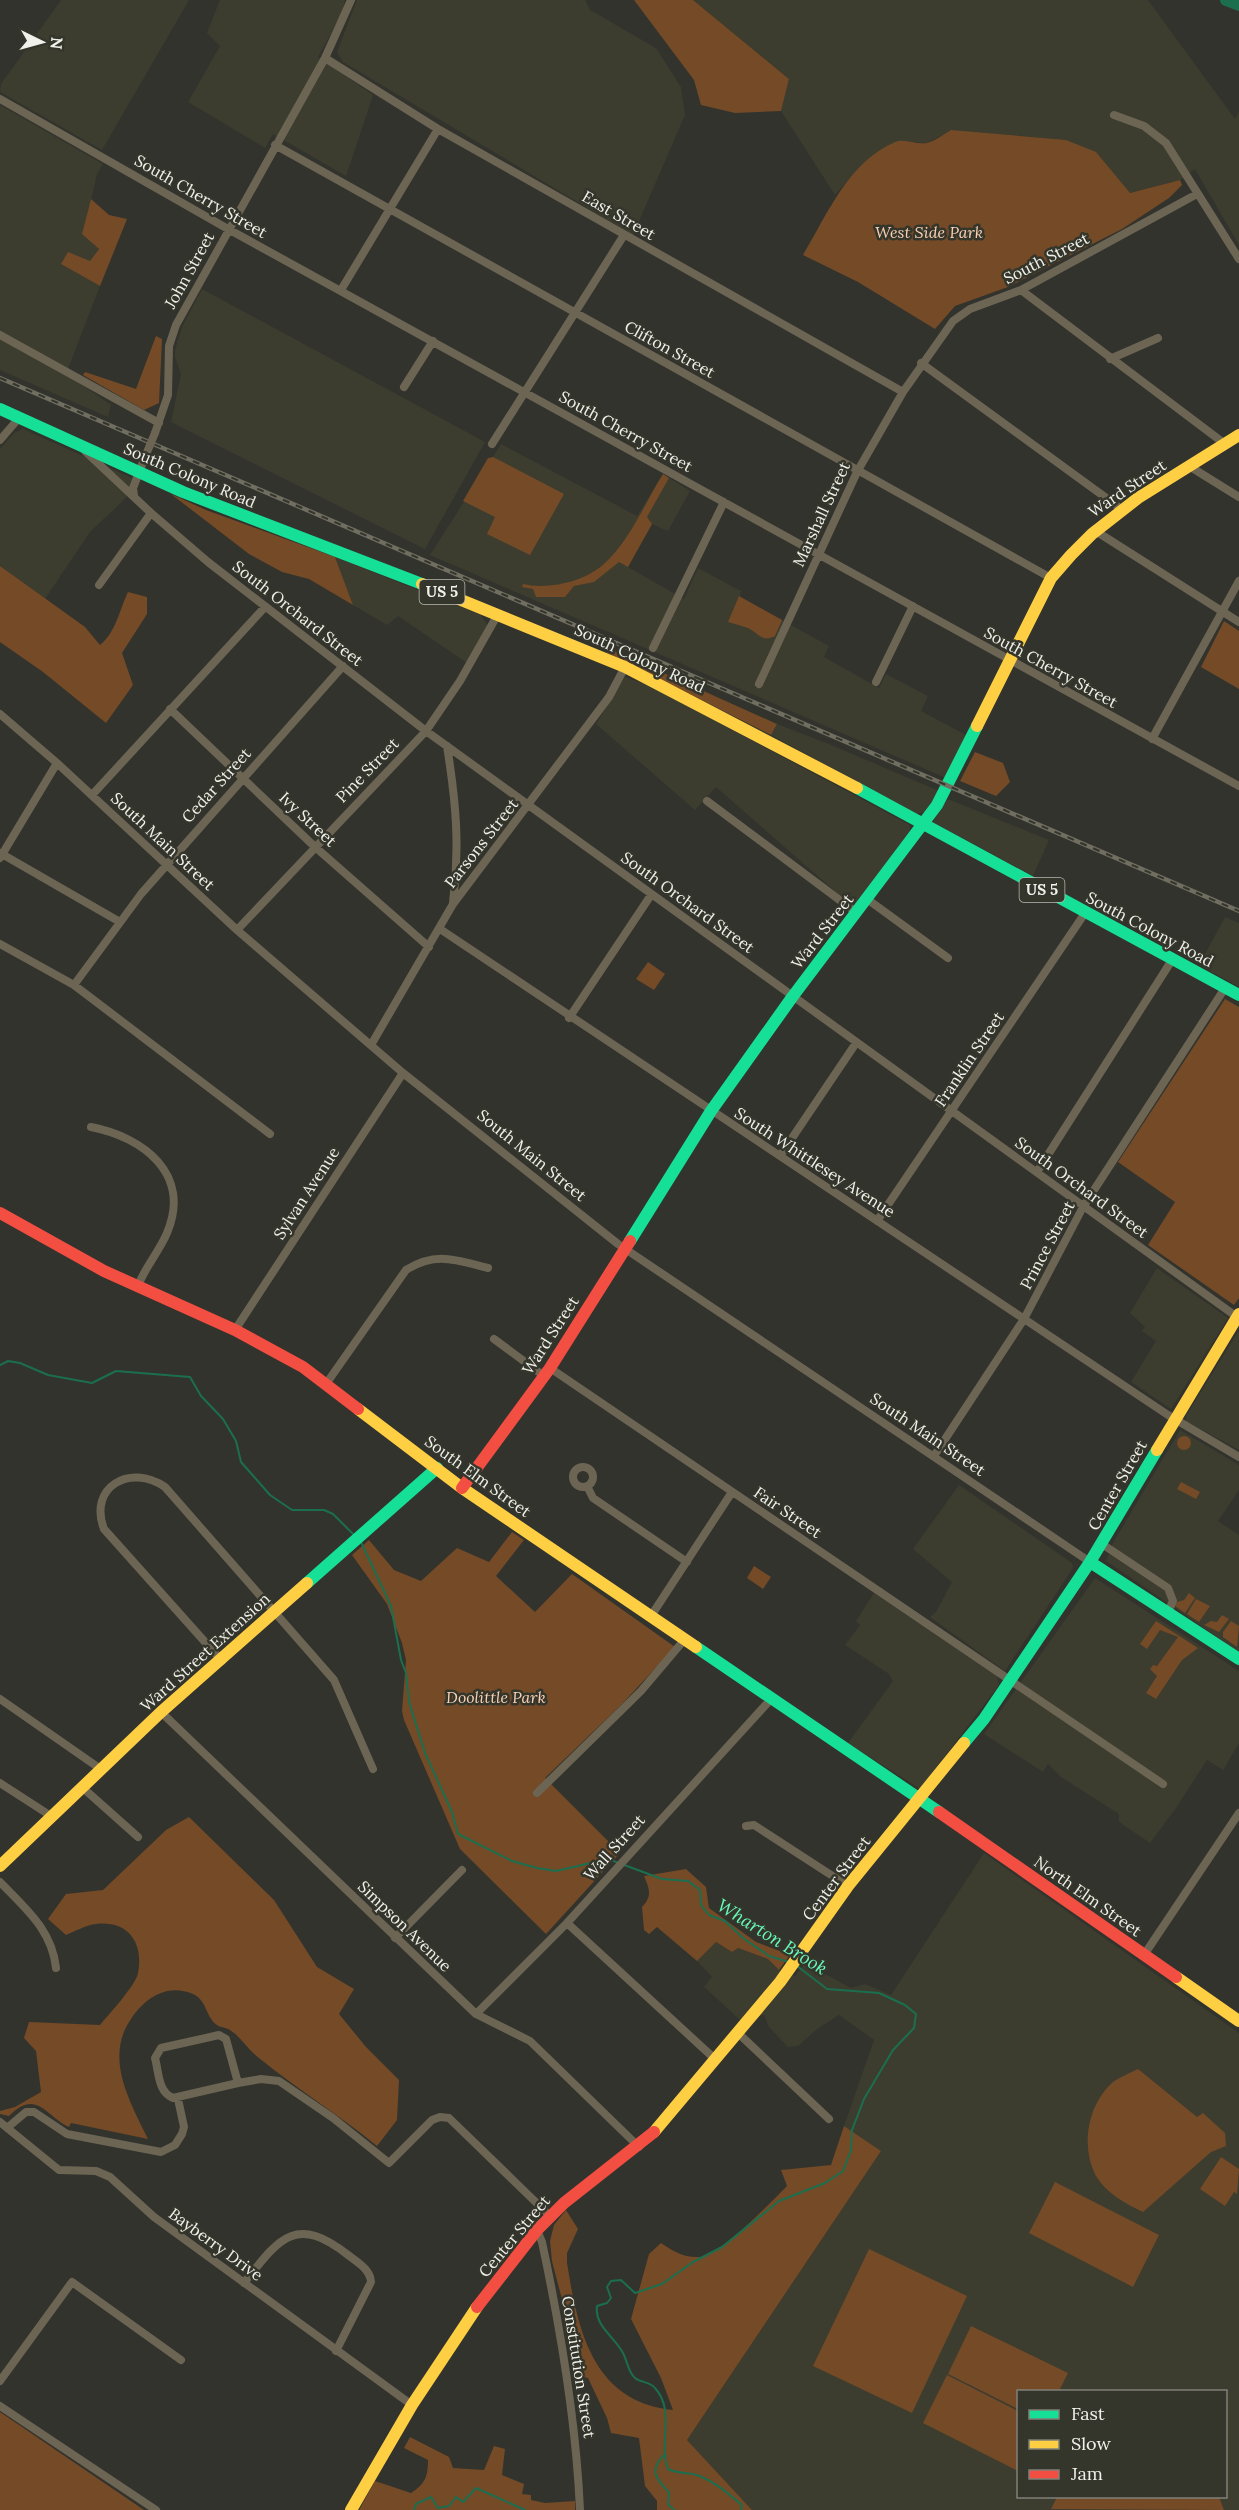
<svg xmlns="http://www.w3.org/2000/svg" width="1239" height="2510" font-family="Lora,serif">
<rect width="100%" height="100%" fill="#32332d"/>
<path fill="#3c3d2f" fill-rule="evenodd" d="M61,0H189L102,150L0,92L1,84Z
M220,0H345L343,11L318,57L373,95L346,176L273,134L265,148L188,102L220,46L207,33Z
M357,0H585L590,10L656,48L681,87L685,115L633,235L343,62L337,52Z
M693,0H1148L1235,119L1239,111V245L1195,169L1180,180L1130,193L952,130L927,143L898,141L850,178L835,195L781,111L789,79Z
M0,105L103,164L97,174L83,234L99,249L90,261L61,264L100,286L66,374L111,405L108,417L0,370Z
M202,289L485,442L425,549L171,422L181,374L175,357V350L182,327Z
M23,429L132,478L126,498L90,532L45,599L0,566V449L14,433Z
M501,444L637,516L663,474L690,491L668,531L652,524L628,567L684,599L698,568L741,591L740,597L829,646L824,657L879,688L886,674L928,696L921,711L968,736L946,778L430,555Z
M335,557L481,615L488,626L467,663L398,616L387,625L353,605Z
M625,677L650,686L910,825V831L853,907L716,787L695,810L596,724Z
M777,724L829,744L939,791L926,812L917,814L771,735Z
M948,799L1049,840L1033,876L933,822Z
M1225,917L1239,923V987L1199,965Z
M1157,1268L1228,1318L1171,1409L1131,1382L1156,1341L1142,1331L1145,1327L1130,1313Z
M1239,1330V1450L1186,1421V1416Z
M1180,1430L1239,1465V1490L1218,1521L1239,1535V1652L1106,1561L1113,1543Z
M959,1485L1072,1563L1073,1568L1005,1671L930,1617L936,1612L952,1582L913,1549Z
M1095,1578L1239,1671V1743L1223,1770L1207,1760L1176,1808L1150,1843L1119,1822V1814L1061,1777L1048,1764L1043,1772L984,1734Z
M874,1593L997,1676L999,1685L920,1789L848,1743L893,1681L889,1674L845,1645L860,1625L856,1621Z
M984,1853L1239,2033V2510H752L687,2440L881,2151L844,2126L874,2040L839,2015L817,2029L798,2046L788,2047L769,2027L764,2015L739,2019L704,1987L712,1977L697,1961L716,1942L732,1952L737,1948L768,1959L779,1970L795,1976L805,1963L851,1988L865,1984L891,1995ZM1018,2392H1226V2496H1018Z"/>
<path fill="#744a27" d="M634,0H693L789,79L781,111L735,113L701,105L694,80Z
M951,130L1066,140L1096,152L1130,193L1180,180L1182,185L1169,198L1122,229L1008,287L955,306L935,329L858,282L803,255C827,215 848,162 895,142C905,138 916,145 927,143C935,141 944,134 951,130Z
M91,199L109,215L127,219L100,286L61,264L68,252L90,261L99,249L82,234Z
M156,336L162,339L159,403L144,410L83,375L85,372L136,389Z
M493,457L564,494L530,555L487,534L495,517L463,501L488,458Z
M663,474L669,478L647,517L652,524L628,567L619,562L594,582L574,586L565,597H536L533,589L522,587L523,584C548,590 585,582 605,563C630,540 645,503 663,474Z
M171,494L206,510L335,557L353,605L309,579L282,572L249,554Z
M0,566L85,627L100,645C116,632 119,611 128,592L147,597V614L122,653L133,685L106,723L43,672L0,642Z
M739,596L782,620L775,636C763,643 758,633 748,628C742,626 735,624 728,622Z
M1224,621L1239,631V689L1201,667Z
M608,648L777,724L771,735L606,652Z
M975,752L1003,763L1010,782L996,796L960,781Z
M648,962L665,974L654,990L636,979Z
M1225,999L1239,1007V1298L1234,1305L1148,1245L1175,1202L1118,1162Z
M1177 1443a7 7 0 1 1 14 0a7 7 0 1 1-14 0Z
M1181,1482L1200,1492L1196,1499L1177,1489Z
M512,1532L524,1540L496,1576L535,1612L572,1574L675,1647L622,1704L545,1778L620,1853L546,1934L460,1849L404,1720L402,1711L406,1660L402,1643L387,1604L352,1555L369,1540L394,1570L421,1581L457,1548L489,1562Z
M754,1566L771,1577L763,1589L747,1578Z
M1189,1593L1195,1598L1185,1613L1175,1606L1177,1602L1184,1600Z
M1196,1599L1210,1606L1199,1622L1187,1614Z
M1222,1615L1229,1619L1219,1632L1204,1625L1211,1621L1217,1622Z
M1156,1621L1198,1648L1182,1660L1156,1699L1146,1693L1157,1676L1150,1669L1153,1665L1157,1666L1178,1637L1160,1630L1147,1649L1140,1644Z
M1231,1621L1239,1626L1237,1647L1223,1637V1632Z
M189,1817L274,1900L317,1967L354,1989L339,2014L366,2047L399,2080L397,2120L377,2146C339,2115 297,2089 259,2058C248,2050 241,2037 230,2030C226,2027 221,2028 217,2025C206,2018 207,2000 193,1994C167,1983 145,1998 131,2019C104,2058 130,2102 148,2139L71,2123L69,2127C46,2116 36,2088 9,2116L0,2114V2111L15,2107L41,2092L36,2051L24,2038L29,2022L100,2025C109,2014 136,1985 138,1973C144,1943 128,1920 96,1924C87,1925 75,1931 66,1935L48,1919L66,1894L103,1890L166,1830Z
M686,1869L706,1887L709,1908L756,1942L790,1955L779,1970L768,1959L738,1948L732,1952L716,1942L697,1961L657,1927L649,1934L644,1930L642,1907C652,1896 650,1890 644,1876Z
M1138,2069L1197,2117L1203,2113L1225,2133L1226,2146L1211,2152L1143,2212C1126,2204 1106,2193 1096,2176C1080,2146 1088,2104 1113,2082C1120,2077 1130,2073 1138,2069Z
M844,2126L881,2151L687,2440L752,2510H657V2501L645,2486L639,2438L611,2433L607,2418L588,2378L575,2375L570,2330L552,2261L550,2241L554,2225L566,2210L578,2229L567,2253V2263C578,2331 593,2402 673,2410L661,2378L631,2319L649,2254L661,2243C673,2251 683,2258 700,2257C720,2256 771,2202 787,2186L781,2170L831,2165Z
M1221,2157L1239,2169L1237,2194L1234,2192L1225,2206L1200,2189Z
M1055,2182L1159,2235L1133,2287L1029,2233Z
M869,2249L967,2296L912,2413L813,2366Z
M971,2326L1068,2373L1059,2391L1018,2392V2409L948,2374Z
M947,2375L1018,2411V2471L923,2423Z
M0,2412L144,2510H0Z
M410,2437L449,2457L453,2468L484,2470L494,2446L505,2449L502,2475L524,2484L522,2494L531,2495V2500L545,2503L575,2501V2510H359L375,2481L411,2493C425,2484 428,2477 428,2460L404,2448Z
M1219,2497L1224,2510L1051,2509L1057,2497Z"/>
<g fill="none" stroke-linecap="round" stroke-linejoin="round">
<path stroke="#1b6f4f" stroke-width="2" d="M0,1365L8,1361L20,1363L48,1375L92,1383L116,1371L190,1377L201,1396L223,1419L236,1441L241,1462L270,1495L292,1510H324L333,1514L355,1536
M361,1542L391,1606L401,1660L406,1673L409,1702L425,1753L452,1812L458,1834L512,1861L537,1868L556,1871L608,1859L662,1879L688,1881L700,1890L701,1905L709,1915L725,1921L743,1938L769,1956L789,1962
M665,2454C649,2469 655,2479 669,2492L668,2504L674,2510
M414,2510L416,2504L431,2497L438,2508L449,2506L456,2497L463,2502L476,2488L525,2510
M741,2510L742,2505C729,2494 714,2481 697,2475C687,2472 678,2474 668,2469C658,2443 676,2411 655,2388C649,2381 641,2383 635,2378C628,2372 627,2360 623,2353C615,2337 594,2326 597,2306L607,2303L611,2298L607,2287L611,2281L621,2280L635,2293L662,2284L693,2262L722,2247L779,2201L825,2183L843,2171L851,2150L852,2130L864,2099L893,2050L914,2028L916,2014L905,2005L879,1993L827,1989L797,1966"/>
<path stroke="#1b6f4f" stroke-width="12" d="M1226,0L1239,5"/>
<path stroke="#6d6554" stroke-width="8" d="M325,58L438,129L903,392
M0,99L228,229L1239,786
M1114,115L1144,126L1166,143L1239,259
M275,145L1051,578
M341,290L438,129
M1021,290L1225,444
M0,335L159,423
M1110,359L1158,338
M921,363L1120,508
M404,387L433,341
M155,433L168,395L169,346L176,325L325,58L351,0
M0,440L19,418
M492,444L624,235
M85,451L151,513L208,562L426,731L1237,1317
M1189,466L1239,497
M134,496L133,488L145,457
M1094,530L1239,622
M99,585L151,513
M653,648L724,502
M876,682L913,606
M759,684L857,472L903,392L953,321L970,309L1021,290L1197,194
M170,709L314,846L429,947
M0,714L57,763L237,930L403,1073L618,1244L1090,1562
M1152,739L1239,581
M447,746C456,802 460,847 453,903
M92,795L265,607
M707,801L857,913
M0,853L120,922
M0,858L57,763
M867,899L948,958
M440,929L1168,1415L1239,1457
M237,930L426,731L460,681L498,614
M0,944L74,985L270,1134
M74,985L141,894L343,666
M569,1018L651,895
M371,1045L453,904L609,697L625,667
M91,1127C143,1137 192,1174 167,1233C159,1252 145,1267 138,1286
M780,1156L856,1043
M1037,1172L1172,960
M877,1221L1085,913
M235,1330L403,1073
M494,1339L544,1376
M550,1368L1163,1784
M326,1384L406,1270C436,1251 456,1260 488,1268
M934,1456L1024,1319L1083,1207L1225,988
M573 1477a10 10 0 1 1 20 0a10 10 0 1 1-20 0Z
M587,1486L593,1498L687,1562
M1102,1544L1168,1588L1173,1601L1168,1612
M651,1616L732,1492
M222,1661L104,1529C88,1487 130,1463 165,1487L334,1680L373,1769
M0,1699L102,1770
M161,1712L476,2014L530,2041L639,2147
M0,1783L51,1816
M83,1788L138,1837
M537,1793L641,1691L685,1639
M746,1826L754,1825L848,1886
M0,1882C26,1909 52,1930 56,1968
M567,1923L716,2060
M395,1938L462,1870
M1144,1955L1239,1813
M476,2014L567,1923L772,1698
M738,2033L829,2119
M238,2083L173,2098C158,2092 159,2073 155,2058L161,2048L219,2035L226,2039L238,2083L261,2079L279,2081L333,2118L389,2163L432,2120L440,2117L449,2118L549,2215
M0,2122L59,2170L96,2171L110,2177L154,2217L412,2405
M7,2128L26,2112H34L67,2134L161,2152L175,2145L182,2134L184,2127L178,2099
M537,2230L542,2242C561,2331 576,2419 580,2510
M244,2283C278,2240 295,2213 348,2255C358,2263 370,2269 371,2282L336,2351
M0,2381L72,2282L181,2360
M0,2406L156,2510"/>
<path stroke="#16e098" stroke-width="12" d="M0,409L183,492L422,584
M857,788L1239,995
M630,1241L711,1111L793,996L937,805L977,726
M1090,1562L1239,1659
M307,1583L437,1468
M696,1647L939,1812
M964,1743L984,1719L1090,1562L1157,1450"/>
<path stroke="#ffcf43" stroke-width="12" d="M422,584L625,667L857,788
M977,726L1051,578L1071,555L1092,534L1138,498L1239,435
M358,1409L462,1488L696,1647
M1157,1450L1239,1314
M0,1866L161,1712L307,1583
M1176,1977L1239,2021
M654,2132L780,1982L848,1886L964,1743
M351,2510L412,2405L477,2307"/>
<path stroke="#f24e42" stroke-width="12" d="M0,1213L104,1271L235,1330L303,1367L358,1409
M462,1488L550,1368L630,1241
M939,1812L1176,1977
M477,2307L537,2230L564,2203L654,2132"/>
<g stroke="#706d61" stroke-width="4.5">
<path id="rail" d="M0,378L1239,911"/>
</g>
<use href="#rail" stroke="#34352b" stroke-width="2" stroke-dasharray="7" stroke-linecap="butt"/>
<path stroke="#6d6554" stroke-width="8" d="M145,457L155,433"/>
</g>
<g text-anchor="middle" stroke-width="5" stroke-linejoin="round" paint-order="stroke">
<g fill="#34352b" stroke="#b8b9b1" stroke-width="1.5">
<rect x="419.5" y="580" width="45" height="24" rx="4.5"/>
<rect x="1019.5" y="878" width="45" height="24" rx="4.5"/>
</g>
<g font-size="15" font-weight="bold" fill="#f1f1eb">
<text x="442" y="597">US 5</text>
<text x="1042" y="895">US 5</text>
</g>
<g font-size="16" fill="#f1f1eb" stroke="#34352b">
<text transform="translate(201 196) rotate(30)" y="6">South Cherry Street</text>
<text transform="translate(619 215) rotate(30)" y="6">East Street</text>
<text transform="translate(1046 258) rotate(-27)" y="6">South Street</text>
<text transform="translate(189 270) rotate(-61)" y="6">John Street</text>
<text transform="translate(670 349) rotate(29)" y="6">Clifton Street</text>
<text transform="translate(626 431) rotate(29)" y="6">South Cherry Street</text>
<text transform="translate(190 475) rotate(23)" y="6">South Colony Road</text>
<text transform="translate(1127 488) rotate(-34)" y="6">Ward Street</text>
<text transform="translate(821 514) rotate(-65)" y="6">Marshall Street</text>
<text transform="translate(298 613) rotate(38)" y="6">South Orchard Street</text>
<text transform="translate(640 658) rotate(25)" y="6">South Colony Road</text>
<text transform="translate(1051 667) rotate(29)" y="6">South Cherry Street</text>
<text transform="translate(367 770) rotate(-46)" y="6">Pine Street</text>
<text transform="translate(216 785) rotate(-48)" y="6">Cedar Street</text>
<text transform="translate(308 819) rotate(43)" y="6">Ivy Street</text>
<text transform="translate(163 841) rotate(43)" y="6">South Main Street</text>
<text transform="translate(481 843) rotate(-52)" y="6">Parsons Street</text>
<text transform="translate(688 902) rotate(36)" y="6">South Orchard Street</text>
<text transform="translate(1150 929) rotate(28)" y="6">South Colony Road</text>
<text transform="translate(822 931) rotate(-52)" y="6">Ward Street</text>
<text transform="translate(969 1059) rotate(-56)" y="6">Franklin Street</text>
<text transform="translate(532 1155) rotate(39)" y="6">South Main Street</text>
<text transform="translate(815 1162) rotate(33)" y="6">South Whittlesey Avenue</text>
<text transform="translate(1082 1187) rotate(36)" y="6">South Orchard Street</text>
<text transform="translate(306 1193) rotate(-57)" y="6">Sylvan Avenue</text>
<text transform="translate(1047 1245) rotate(-62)" y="6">Prince Street</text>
<text transform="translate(550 1335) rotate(-57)" y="6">Ward Street</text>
<text transform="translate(928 1434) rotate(34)" y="6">South Main Street</text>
<text transform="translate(478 1476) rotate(36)" y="6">South Elm Street</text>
<text transform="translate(1117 1485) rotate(-60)" y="6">Center Street</text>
<text transform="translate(788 1512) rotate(34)" y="6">Fair Street</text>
<text transform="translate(205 1652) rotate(-42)" y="6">Ward Street Extension</text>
<text transform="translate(614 1847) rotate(-48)" y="6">Wall Street</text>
<text transform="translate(836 1878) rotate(-53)" y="6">Center Street</text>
<text transform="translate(1088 1896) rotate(35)" y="6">North Elm Street</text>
<text transform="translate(405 1926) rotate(44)" y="6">Simpson Avenue</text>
<text transform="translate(514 2236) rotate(-50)" y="6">Center Street</text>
<text transform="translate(216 2244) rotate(36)" y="6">Bayberry Drive</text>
<text transform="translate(579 2367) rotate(81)" y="6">Constitution Street</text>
</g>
<g font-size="16" font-style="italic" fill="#fbd1b3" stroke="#34352b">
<text x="929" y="238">West Side Park</text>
<text x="496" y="1703">Doolittle Park</text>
</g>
<g font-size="18" font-style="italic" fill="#66fabc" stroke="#34352b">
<text transform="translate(772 1937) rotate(32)" y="6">Wharton Brook</text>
</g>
</g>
<rect x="1017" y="2390" width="210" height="108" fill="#34352b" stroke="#808078" stroke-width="1.5"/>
<rect x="1029" y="2410" width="30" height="9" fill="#16e098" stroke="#808078" stroke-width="1.5"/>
<text x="1071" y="2420" font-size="18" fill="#f1f1eb">Fast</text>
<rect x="1029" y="2440" width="30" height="9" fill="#ffcf43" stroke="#808078" stroke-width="1.5"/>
<text x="1071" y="2450" font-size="18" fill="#f1f1eb">Slow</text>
<rect x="1029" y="2470" width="30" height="9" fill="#f24e42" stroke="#808078" stroke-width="1.5"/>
<text x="1071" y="2480" font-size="18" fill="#f1f1eb">Jam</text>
<g transform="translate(42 42) rotate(95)" stroke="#34352b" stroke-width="4.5" paint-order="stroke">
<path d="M0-4.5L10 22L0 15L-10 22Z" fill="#f1f1eb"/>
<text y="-9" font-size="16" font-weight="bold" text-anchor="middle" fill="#f1f1eb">N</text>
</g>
</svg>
